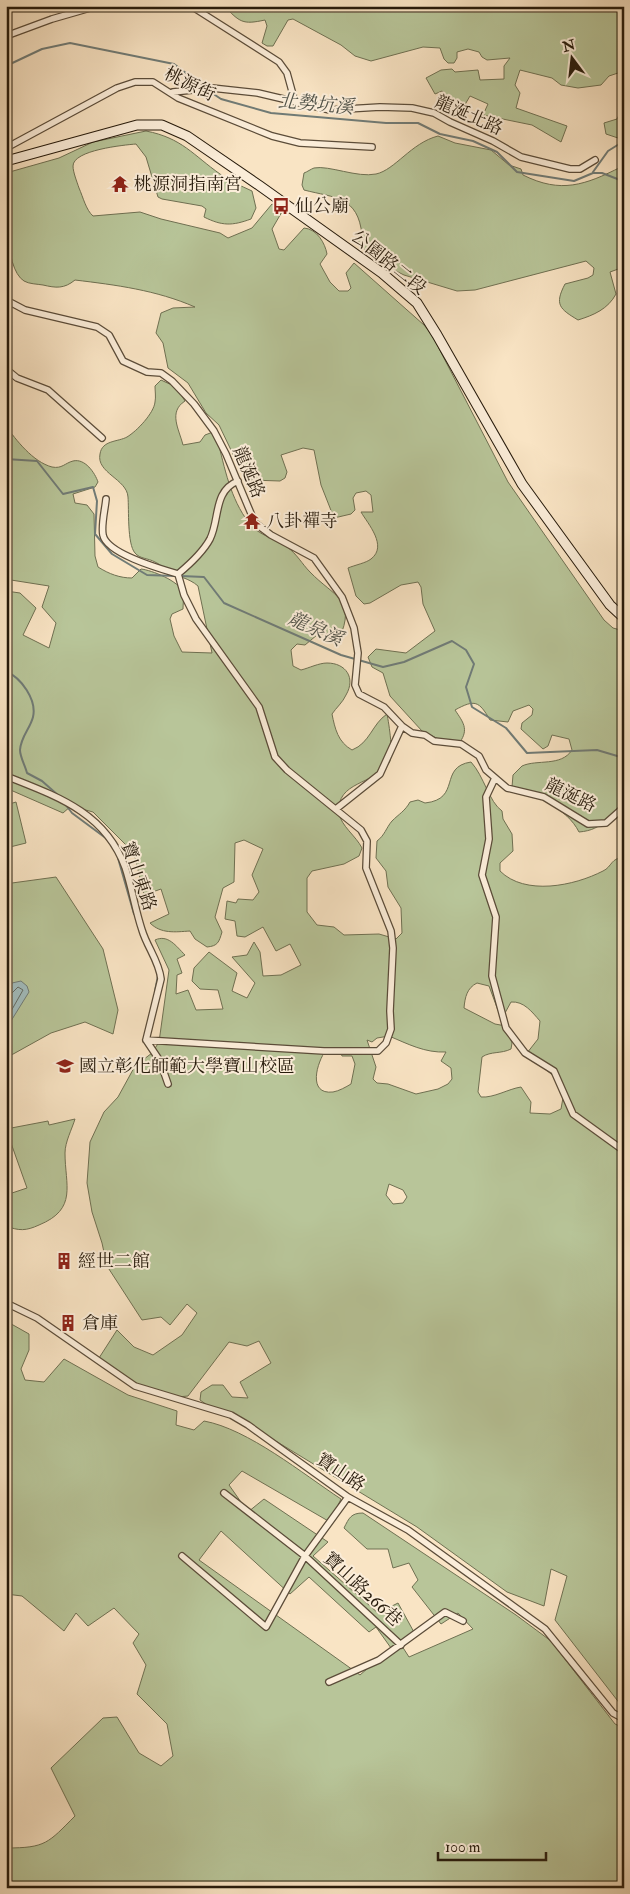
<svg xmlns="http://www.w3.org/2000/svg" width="630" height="1894" font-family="'IM FELL Double Pica','Noto Serif TC',serif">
<rect width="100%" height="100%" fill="#f9e4c4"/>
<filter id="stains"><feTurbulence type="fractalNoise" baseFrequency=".004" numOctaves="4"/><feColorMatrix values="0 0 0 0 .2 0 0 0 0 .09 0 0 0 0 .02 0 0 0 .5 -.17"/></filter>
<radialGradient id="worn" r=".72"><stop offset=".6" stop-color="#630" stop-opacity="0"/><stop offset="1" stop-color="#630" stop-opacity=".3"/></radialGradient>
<path fill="#b8c599" stroke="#6f7052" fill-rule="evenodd" d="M224,6H624V71L609,76L601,85L578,88L561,85L552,78L520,70L515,85L520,93L516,108L567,126L561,142L532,125L483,115L488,104L470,96L463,108L442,91L435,94L426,78L441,70L452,69L455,72L478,70L480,80L504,79V66L510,58L487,60L482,57L479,52L468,49L457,52V58L454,63H448L444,59L440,48L423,47L371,61L355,56L341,45L293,19L288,20L273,46H267L262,43L267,26L265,20C242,25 240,22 224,6Z
M624,105V144L618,138L606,134L604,123L617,119Z
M146,131C182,138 193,155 220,174C230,181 241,186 252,191L256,208L251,219C232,226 222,226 204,217L206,209L202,206L162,199L158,197L146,157L136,144C124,145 73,150 73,166C73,172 77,182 79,188C83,197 86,210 93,216L140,212L161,219L220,233L228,238L252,228L272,204L283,210L272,229L279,249L284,250L304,228C317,229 325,243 327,254L320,264L330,282L339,291H348L351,288L346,273L354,263L424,325L432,335L508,482L604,620L613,628L624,631V810C606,814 605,830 579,832C567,808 536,796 512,787L513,775L522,766C537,759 561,767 572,750L569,739L552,735L548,746L543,749L521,729L522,723L532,715L533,709L529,705L513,711L508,722L490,720C479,701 475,699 455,710C463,722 469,729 460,742L449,744L422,731L390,696L383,673L372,667L368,657L376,649L406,653L435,631L423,604L421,587L418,582L401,585L370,603L364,604L356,596L348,568C355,565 366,563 371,559C388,546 368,524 361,512H373L371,495L366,491L356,493L353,498L355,510L351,514L334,518L321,485L314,450L303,448L281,455L287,472L285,478L280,481L251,480L242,473L219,425L206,413L188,383L168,368L163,343L156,333L161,313L173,308L195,307C156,290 116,285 75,280C64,289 56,288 43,285C37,284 29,284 24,281C3,268 6,196 6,173L59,158L93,142Z
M438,136L455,143L491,150L509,165L521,169L523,175C561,194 585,185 621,167L624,168V271L621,268L610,272L616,294C608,309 594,315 578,320C560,309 554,305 565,284L588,278L593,275L594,268L586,261L475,290L457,291L404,275L382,264L359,245L358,239L362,235C358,196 335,198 304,190L302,185L304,173C307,172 311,169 314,168C329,165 357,178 376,174C395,170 411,143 438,136Z
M161,380L176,387L185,401C168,412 179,429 183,445L200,442L205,435L213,432L217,438C225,469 230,498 249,523C259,536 275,538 287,547C297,554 302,564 310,572C334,597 357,599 339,639L333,633L317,635L305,645L297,644L291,650L293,666L301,670C309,668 319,663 327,663C346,663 356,678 346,695C343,702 336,708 332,714C335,729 338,742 352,750C370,743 372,724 387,714C389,724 394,756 389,763C374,785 336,781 339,813C341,826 356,836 362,848L359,856L344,864L312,871L307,878V912L317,925L334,927L344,935L379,934L396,939L402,933L401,908L388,887L386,871L376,858L377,841C385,835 386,828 392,821C399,814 405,811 410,802L418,800L425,803C462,799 438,767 471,762C484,776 489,802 502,811L503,819L512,834L513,851L500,863V871C525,896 574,886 603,871C612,867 611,857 624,858V1709L555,1620L567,1576L551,1569L544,1606L507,1592L417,1527L251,1426L210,1407L200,1400L201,1392L212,1385H223L232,1397L248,1398L240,1382L271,1363L259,1341L247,1346L229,1342L188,1396C155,1401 125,1376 99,1358L117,1330L134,1347L153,1355L182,1335L197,1313L187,1304L170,1325L161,1317L142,1320L107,1266L102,1243L92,1212L87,1183L90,1142L104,1112L118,1097L135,1066L152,1053L159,1042L169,970L155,940C168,934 176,946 185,955L177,959L182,973L177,975L176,994L188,990L196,1010L223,1009L218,990L200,989L192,981L194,968L209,952L237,973L232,991L247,998L255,983L232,957L247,955L254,942L260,952L263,976L281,975L301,965L290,944L276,951L263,927L245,937L237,936L235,921L225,919L227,901L236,903L238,899L253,900L259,892L252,875L263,849L244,840L235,843L234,882L223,888L215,917L222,932C219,942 218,946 207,947L195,939L190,931C175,932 161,934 150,923L169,914L161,889L144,895L134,853L93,812L71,806L63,813L6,788V591L20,593L36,608L23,635L49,648L56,623L42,607L49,586L11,580L6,561V426C16,440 33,462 52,467C62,469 65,463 73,461C85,458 95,473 98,482L95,487L73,494L75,503L87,505L94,514L95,556L98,567C109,574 120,578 132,578L141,569C151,570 180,581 183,593C184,598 183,604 183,609L172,614L170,619L174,636L182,652L212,653L198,586C189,578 178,577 168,571C163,568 160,564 155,562C148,558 140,559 135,553C127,544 129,509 128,497C127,479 96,473 100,454C102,440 118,442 127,437C137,431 154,413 155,402C156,397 155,391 155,386ZM477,983L489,986L499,1013H505L511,1002C524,1001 532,1012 540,1021L538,1039L527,1053L559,1081L564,1092L561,1109L550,1114L530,1113L531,1102L521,1087C508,1089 494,1098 481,1097L478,1092L482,1057C491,1051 501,1054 511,1049L512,1043L506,1026L495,1024L464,1008C465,997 467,988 477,983ZM389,1036C408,1044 425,1053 446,1052L441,1061L451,1068L452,1079L448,1084L438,1089L416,1094L388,1084L377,1083L373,1079L376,1067L367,1040L372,1042L377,1038ZM339,1049L342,1056H352L355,1064L351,1084C346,1087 339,1091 333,1092C307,1095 317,1062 326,1050ZM389,1184L403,1190L407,1197L403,1203L393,1204L386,1195Z
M16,802L26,843L6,848V805Z
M56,877L103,949L118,1010L113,1034L85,1022L51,1033L6,1058V886L12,883Z
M75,1119C72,1129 65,1142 65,1153C65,1185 78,1209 39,1225C26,1231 19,1231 6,1226V1195L27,1188L6,1129L48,1121L49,1125Z
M6,1321L29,1334V1350L21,1369L25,1380L44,1382L64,1359L128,1395L177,1411L176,1425L194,1430L204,1421C248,1429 303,1474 341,1499L330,1522L242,1471L229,1485L248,1512L264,1499L328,1542L313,1556L378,1613L398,1603L415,1634L400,1643L409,1657L473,1629L458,1613L441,1624L412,1587L418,1580L409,1563L393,1568L388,1549H367L344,1528C349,1518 351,1513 363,1513L516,1615L551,1641L615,1724L624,1728V1888H6V1848C46,1848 48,1843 75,1816L51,1768L103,1718L117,1717L139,1753L161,1766L173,1756L167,1724L137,1694L146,1665L133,1643L139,1634L114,1608L88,1626L76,1613L64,1631L22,1596L6,1594ZM221,1531L290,1594L309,1577L369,1632L376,1627L391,1648L360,1675L199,1560Z"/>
<path fill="#a1bcbd" stroke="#707b76" d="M21,981L27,986L29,992L6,1029V994L12,983Z"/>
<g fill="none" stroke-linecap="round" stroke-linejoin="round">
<path stroke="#646b64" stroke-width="1" d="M6,995L11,994L18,987L23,990L6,1020"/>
<path stroke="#707b76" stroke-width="2" d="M6,66L42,49L70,43L174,64L203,86
M209,91L221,99L271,113L386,123H418L440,134L473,141L497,152L517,172L574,181L593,173H602L620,180L624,185
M593,172L608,151L624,141
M6,459L37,461L63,494L93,487L97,501L95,534L112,554L147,575L176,576
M181,576L204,577L224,603L341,655L383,667L404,662L452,641L466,650L474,664L466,687L472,707L506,728L527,753L597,750L624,758
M6,672C21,677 37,700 33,717C30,729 21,736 20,750C20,757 25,765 27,773L42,781L59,796
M65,804L72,813L107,839
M118,858L134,914
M155,991L158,976"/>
<g stroke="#5b4c39" stroke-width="8">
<path id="street" d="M191,6L279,62L287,73L295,102
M6,36L52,19L97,6
M173,92L212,88L258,93L330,110L380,107L412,108L434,113L450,122L493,141L521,157L570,169H580L595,160
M6,148L117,88L135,82H153L178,98L272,136L300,143L372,147
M6,300L25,310L97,327L109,335L123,361L147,372L161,373L172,381L194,404L214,431L226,454L255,523L271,535L314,558L342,597L354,628L358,653L355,685L359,694L384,707L402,726L412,733L425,735L434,741L461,744L479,756L486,770L507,788L544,797L588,824L606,823L624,807
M6,369L17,378L48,390L102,438
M106,499C105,510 101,525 103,535C107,554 161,569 178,574C190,564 203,552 210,539C220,519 213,491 238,481
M6,776C56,796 105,812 125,867C132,888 135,909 142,930C147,947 159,961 161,979L146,1040
M495,778L486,797L489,839L482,875L496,917L492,976L506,1028L525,1053L554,1071L573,1114L620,1148
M336,809L380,774L402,726
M146,1040L324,1051H378L386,1043L391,1029L390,1011L393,948L391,931L366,868L367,841L361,830L287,770L275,757L259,707L196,619L184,595L178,574
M146,1040L160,1061L168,1084
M6,1303L37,1318L135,1386L231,1415L248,1425L348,1497L408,1530L545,1629L613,1713L624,1719
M224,1493L305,1556L401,1645
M182,1556L266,1627L305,1556L348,1497
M329,1682L379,1660L445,1612L463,1621"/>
</g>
<g stroke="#261a0b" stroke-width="11">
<path id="secondary" d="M6,161L137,125H162L187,136L260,186L382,273L417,303L437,335L522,484L610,605L624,618"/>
</g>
<use href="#street" stroke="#fbedd9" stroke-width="5.5"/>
<use href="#secondary" stroke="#fbedd9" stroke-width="9"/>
</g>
<defs>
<g id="temple-bare" transform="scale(1.35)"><path d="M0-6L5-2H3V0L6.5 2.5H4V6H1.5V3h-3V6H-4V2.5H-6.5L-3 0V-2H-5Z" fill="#8f2418" stroke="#fbedd9" stroke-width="2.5" paint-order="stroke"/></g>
<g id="bus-bare" transform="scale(1.35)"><path d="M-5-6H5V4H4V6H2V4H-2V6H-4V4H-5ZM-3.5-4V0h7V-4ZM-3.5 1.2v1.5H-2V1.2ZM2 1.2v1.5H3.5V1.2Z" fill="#8f2418" stroke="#fbedd9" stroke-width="2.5" paint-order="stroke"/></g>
<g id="university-bare" transform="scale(1.35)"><path d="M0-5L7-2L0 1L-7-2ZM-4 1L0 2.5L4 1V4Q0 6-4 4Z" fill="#8f2418" stroke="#fbedd9" stroke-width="2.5" paint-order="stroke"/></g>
<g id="building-bare" transform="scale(1.35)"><path d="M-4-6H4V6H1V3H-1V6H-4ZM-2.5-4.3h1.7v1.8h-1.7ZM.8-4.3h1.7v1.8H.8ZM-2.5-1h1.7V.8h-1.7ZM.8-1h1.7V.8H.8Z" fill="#8f2418" stroke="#fbedd9" stroke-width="2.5" paint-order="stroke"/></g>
</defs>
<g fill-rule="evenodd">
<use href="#temple-bare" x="120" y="184"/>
<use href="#bus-bare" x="281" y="206"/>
<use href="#temple-bare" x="252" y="521"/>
<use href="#university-bare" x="65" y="1066"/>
<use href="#building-bare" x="64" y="1261"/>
<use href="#building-bare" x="68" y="1323"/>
</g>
<g text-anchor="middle" stroke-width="4" stroke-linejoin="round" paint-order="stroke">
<g font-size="18" fill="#261a0b" stroke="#fbedd9">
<text transform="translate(190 84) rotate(26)" y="6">桃源街</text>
<text transform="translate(469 115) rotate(24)" y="6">龍涎北路</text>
<text transform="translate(389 262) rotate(39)" y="6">公園路二段</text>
<text transform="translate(249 472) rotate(67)" y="6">龍涎路</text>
<text transform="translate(571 795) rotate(26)" y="6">龍涎路</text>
<text transform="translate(139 876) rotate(71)" y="6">寶山東路</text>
<text transform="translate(341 1472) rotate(34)" y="6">寶山路</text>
<text transform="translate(363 1589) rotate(43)" y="6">寶山路266巷</text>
</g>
<g font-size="18" fill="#261a0b" stroke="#fbedd9" text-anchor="start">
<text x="134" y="190">桃源洞指南宮</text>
<text x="295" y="212">仙公廟</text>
<text x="266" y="527">八卦禪寺</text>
<text x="79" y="1072">國立彰化師範大學寶山校區</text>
<text x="78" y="1267">經世二館</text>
<text x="82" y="1329">倉庫</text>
</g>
<g font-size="19" font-style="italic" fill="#515349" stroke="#fbedd9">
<text transform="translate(316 103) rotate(5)" y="7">北勢坑溪</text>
<text transform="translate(316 628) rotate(24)" y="7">龍泉溪</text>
</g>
</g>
<rect width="630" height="1894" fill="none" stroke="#f9e4c4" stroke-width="25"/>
<rect x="8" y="8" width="615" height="1879" fill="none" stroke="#261a0b" stroke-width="2.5"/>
<rect x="12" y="12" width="605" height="1869" fill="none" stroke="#261a0b"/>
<g transform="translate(572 58) rotate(345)" stroke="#fbedd9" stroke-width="4" paint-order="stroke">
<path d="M0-4L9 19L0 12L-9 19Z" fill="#261a0b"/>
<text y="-8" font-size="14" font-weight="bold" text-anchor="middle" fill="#261a0b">N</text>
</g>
<path d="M438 1852v8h108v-8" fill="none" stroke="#261a0b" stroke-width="2.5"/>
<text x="445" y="1852" font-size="15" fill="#261a0b" stroke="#fbedd9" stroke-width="4" paint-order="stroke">100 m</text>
<rect width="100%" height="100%" filter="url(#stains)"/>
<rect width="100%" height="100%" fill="url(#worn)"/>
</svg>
